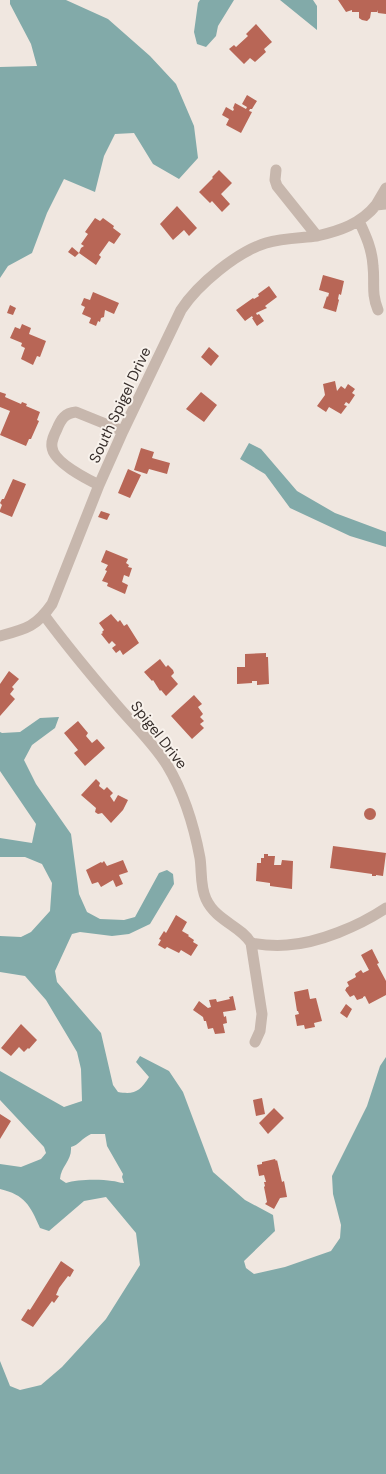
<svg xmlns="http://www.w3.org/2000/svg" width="386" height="1474" font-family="'DM Sans',sans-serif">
<rect width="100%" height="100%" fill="#f0e7e0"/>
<path fill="#82aaa9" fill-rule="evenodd" d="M10,0H66L108,19L150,56L176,84L194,126L198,158L179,179L153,164L134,133L115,134L104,156L95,192L64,179L47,213L32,253L8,266L0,278V67L37,66L31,44L10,4Z
M200,0H234L218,26L216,36L206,47L197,44L194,32L198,3Z
M280,0H313L317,6V30Z
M249,443L261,449L297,491L335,513L386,532V547L350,536L290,508L265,474L240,459Z
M59,717L55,728L32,745L24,760L36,784L71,834L79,894L87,912L100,919L124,920L135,917L159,873L167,870L173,874L174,884L150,924L129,934L112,936L80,932L72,934L55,971L57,982L101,1033L113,1085L118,1092C135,1095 140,1091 149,1077L136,1062L140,1056L169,1071L183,1092L213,1172L245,1200L273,1215L275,1231L244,1261L246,1268L254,1274L285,1267L331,1251L340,1238L341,1225L333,1194L332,1176L367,1106L380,1066L386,1057V1474H0V1361L10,1386L20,1390L41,1385L62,1367L106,1319L140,1265L136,1233L106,1197L84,1201L49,1231L40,1228C30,1205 25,1195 0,1189V1164L21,1167L41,1159L46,1153L44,1147L0,1100V1071L64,1107L82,1101L81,1069L77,1052L46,1000L25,976L0,972V936L21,937L31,932L50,911L52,883L42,864L25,857H0V838L32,843L36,824L0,771V732L2,733L20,732L40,718ZM91,1134H105L107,1146L123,1174L122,1177L124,1183C119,1183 116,1181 112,1181C101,1179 77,1179 66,1183L60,1179C61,1166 72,1161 71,1147C79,1145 82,1138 91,1134Z"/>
<path fill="#b86656" d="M338,0H386V14L378,13L377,10V12H371L370,18L367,21L362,20L359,18V12H352V10L346,12Z
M256,24L272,42L264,49L266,52L255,62L250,58L244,64L229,49L234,45L236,47L248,36L246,34Z
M247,95L257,101L252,109H250L249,111L252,112L241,133L226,125L229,119L222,115L226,107L233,111L234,109L233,108L235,103L246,109L247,107L242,104Z
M219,170L232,183L221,194L230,204L222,212L212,201L210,203L199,192L213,178L212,177Z
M177,206L197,228L189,236L184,230L173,240L160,224Z
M95,218L100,221L103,218L114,226L113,228L121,234L114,244L109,241L99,255L101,257L96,265L79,253L81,248L84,246L81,244L88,234L85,232Z
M72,247L79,253L75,257L68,252Z
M323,275L344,281L341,295L339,294L338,299L339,300L336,312L323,308L327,296L328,297L329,293L319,290Z
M269,286L277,297L265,306L267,308L256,313L257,315L259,314L264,321L257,326L252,318H253L252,316L245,321L236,310L253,298L254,299L259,296L258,294Z
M93,292L119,303L114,314L105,310L104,317L101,318L100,322L98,321L96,326L89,323L91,318L82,314L85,307L81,305L84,298L90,300Z
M10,305L16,308L13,315L7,313Z
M22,324L31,328L29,334L46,341L40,357L37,356L33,365L21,359L25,348L21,346L22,343L10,338L15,327L20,329Z
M209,347L219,356L211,366L201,357Z
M335,381L337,391L341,386L345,389L348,384L355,389L352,393L355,395L349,404L346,402L344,405L347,406L341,414L329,407L326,412L317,406L325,395L323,384Z
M0,392L6,394L5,397L21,404L22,402L27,404L26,406L40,412L37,420L39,421L31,439H29L26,446L0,435L10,411L0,407Z
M201,392L217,405L204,422L186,409Z
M141,448L154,452L152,458L170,463L167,474L149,469L147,474L134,470Z
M128,469L141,475L130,498L118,493Z
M13,479L26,484L12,517L0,512V510L2,505L0,503L2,499H4Z
M101,511L110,514L107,520L98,517Z
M106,550L128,559L126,563L129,565L128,567L132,568L129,577L124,575L122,582L128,585L125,594L107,586L108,583L102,581L107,571L105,570L108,565L101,562Z
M111,614L118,622L120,620L124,626L127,624L139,643L123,655L120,650L116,653L112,648L116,645L112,641L109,644L101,634L103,633L102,632L104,630L99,623Z
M266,653V657H268L269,684L257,685V681H252V683L237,684V667H245V654Z
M160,659L166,667L168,665L173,670L174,673L171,676L178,684L166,696L161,690L160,691L153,680L152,681L144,672Z
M9,671L19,679L12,687L14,689L10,694L15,699L0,716V684Z
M194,695L202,704L198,707L203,714L200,717L204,721L200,724L204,728L192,739L171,716Z
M78,721L88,733L86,736L92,743L97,739L105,748L85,766L74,753L78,750L64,733Z
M96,779L100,783L99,786L104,790L107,787L113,793L110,796L114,802L118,795L128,800L123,810L111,823L102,813L98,814L95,812L96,808L81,795Z
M364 814a6 6 0 1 1 12 0a6 6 0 1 1-12 0Z
M333,846L386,853L383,876L376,875V876H372V874L330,868Z
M264,854H268V856H275L274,865H281L282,860L293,861L292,889L270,886V883L256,881L257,863H261V858H264Z
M123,860L128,872L119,875L123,884L116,887L113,880L101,887L98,882L92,884L86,870L101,862L102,863L104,861L107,866Z
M176,915L187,922L182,931L189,935L188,936L194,940L193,942L198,945L191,956L181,950L179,953L167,947L165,949L158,945L161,940L159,939L164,931L166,933Z
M372,949L379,963L377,964L386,981V995L369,1004L365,996L363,997V998L357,1000L354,995L350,997L345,990L346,989V988L349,986L347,982L356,977L355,974L361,970L363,973L369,970L361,955Z
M308,989L310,999L316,998L322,1021L314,1023L315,1027L305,1029L304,1025L297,1026L295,1015L299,1014L298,1011H297L294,992Z
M233,996L236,1010L223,1012L224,1017L226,1016L227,1023L223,1024L225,1033L215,1034L213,1028L208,1029L206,1021H204L203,1017L193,1010L199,1001L208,1008L211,1007L209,1000L216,999L217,1002L230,999L229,997Z
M346,1004L352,1009L347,1018L340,1013Z
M21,1024L37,1040L29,1049L28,1048L24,1052L19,1047L11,1056L1,1048Z
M262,1098L265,1114L256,1116L253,1100Z
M274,1108L284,1118L268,1134L259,1123Z
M0,1114L11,1121L0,1139Z
M275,1159L276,1161L277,1160L282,1182L284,1181L287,1197L280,1198L274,1209L265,1204L267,1202L264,1187L265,1186L264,1182H266L264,1175L259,1176L257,1165L262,1164V1162Z
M61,1261L74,1270L70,1277L68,1276L59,1288L56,1295L59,1296L54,1303L52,1301L33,1327L21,1320L28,1309L30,1310Z"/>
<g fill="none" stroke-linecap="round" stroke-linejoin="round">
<path stroke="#c7b7ad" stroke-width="11" d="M276,170L275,180L277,186L317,236C339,231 361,224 376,205L386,204
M376,205L386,188
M359,221C366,236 372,249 373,266C375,283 371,293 378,310
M99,485C87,479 53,462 52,447C51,441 54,435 57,429C61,419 65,413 76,412L123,431
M44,615C67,646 91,675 116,704C133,724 153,743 167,765C184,793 194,826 200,858C202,871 200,887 206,899C216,921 241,926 251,943C263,945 275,946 287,945C319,943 359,926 386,908
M0,636C26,629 36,627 52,604L99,485L123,431L181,310C198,284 237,252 266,243C282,238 300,238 317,236
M251,943L262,1014L260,1031L255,1042"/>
</g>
<g text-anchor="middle" stroke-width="4" stroke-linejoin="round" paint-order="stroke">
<g font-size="15" fill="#372e2b" stroke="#f8f2ec">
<text transform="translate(120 405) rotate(-65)" y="5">South Spigel Drive</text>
<text transform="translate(159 735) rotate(52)" y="5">Spigel Drive</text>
</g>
</g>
</svg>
